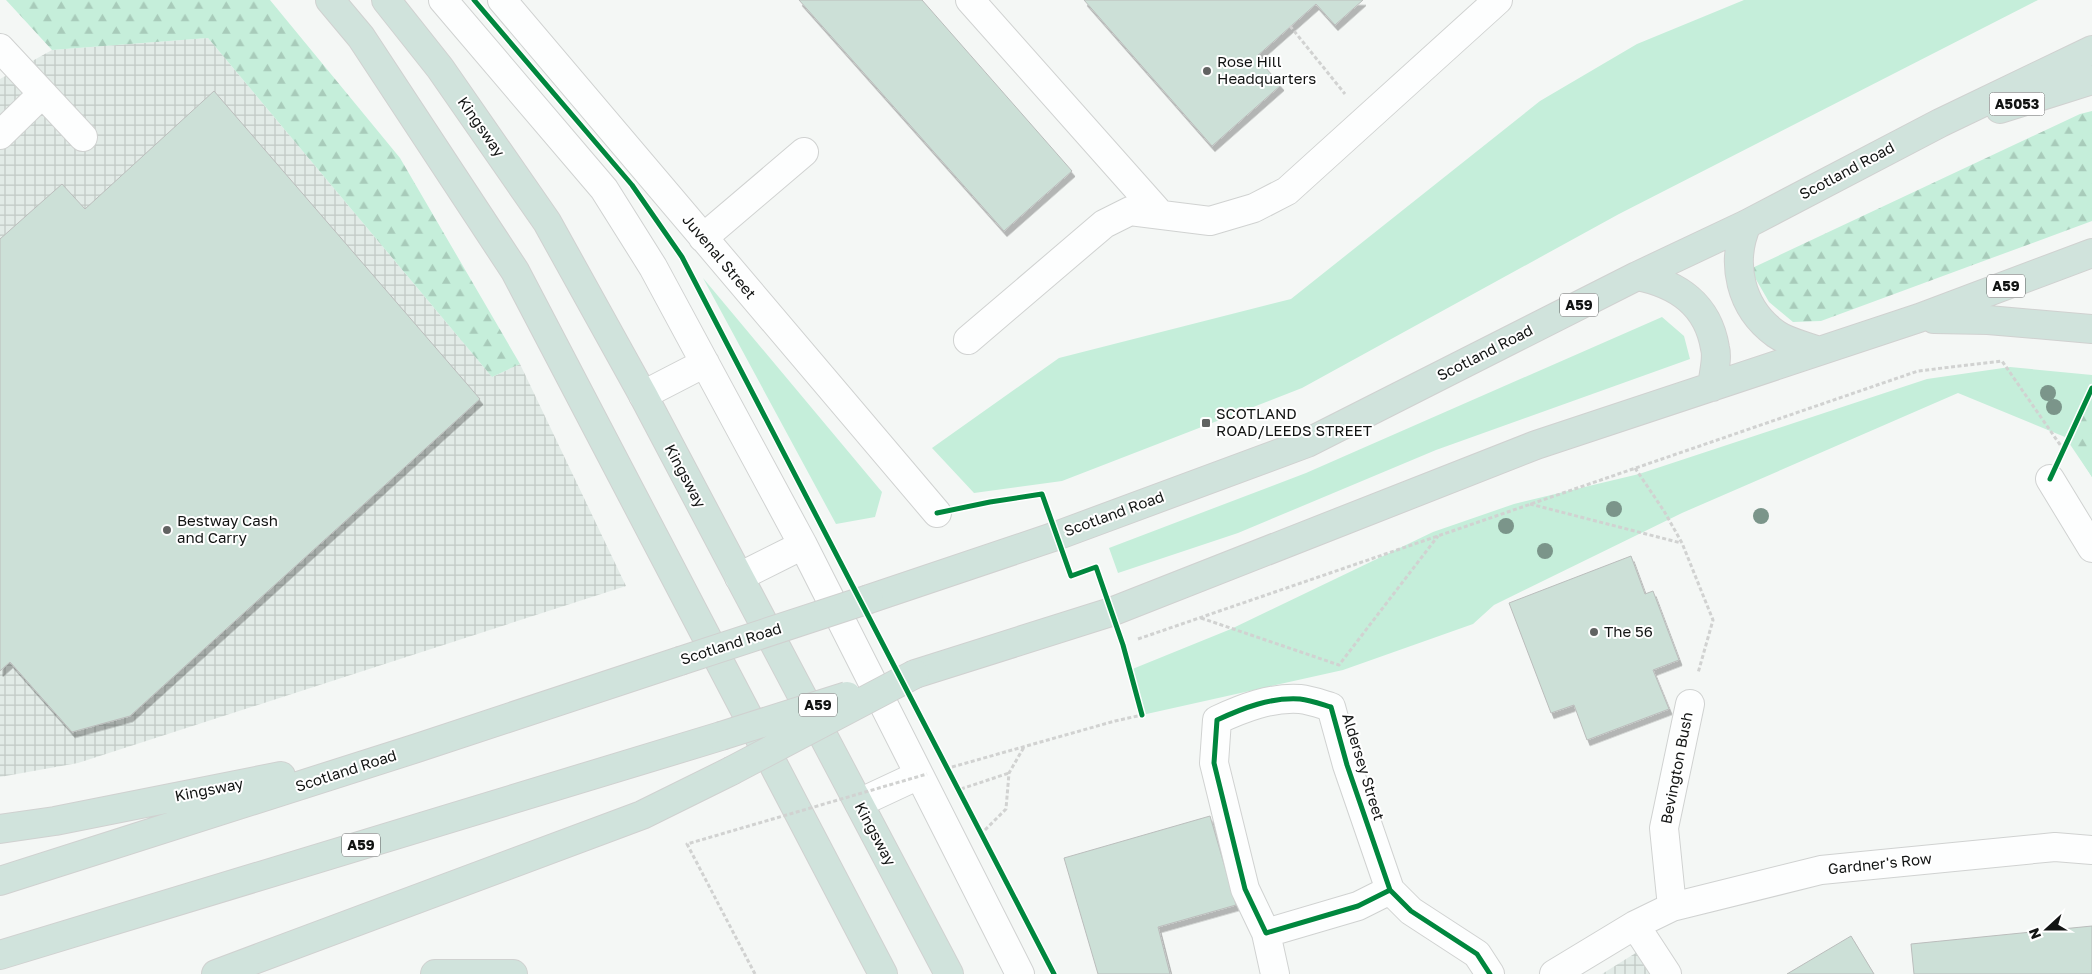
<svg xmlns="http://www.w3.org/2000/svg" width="2092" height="974" font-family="'Golos Text',sans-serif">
<defs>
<pattern id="industrial-grid" width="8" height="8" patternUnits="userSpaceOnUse" patternTransform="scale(1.25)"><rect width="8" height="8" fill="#e2ebe7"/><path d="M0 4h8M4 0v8" fill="none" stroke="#c1c9c5"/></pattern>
<pattern id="forest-firs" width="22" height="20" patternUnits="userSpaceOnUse" patternTransform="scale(1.25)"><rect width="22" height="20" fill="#c5eeda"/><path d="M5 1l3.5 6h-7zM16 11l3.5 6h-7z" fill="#a8cbba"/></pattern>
<filter id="shadow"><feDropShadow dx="3" dy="5.5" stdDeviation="0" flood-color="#0004"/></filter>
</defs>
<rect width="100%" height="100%" fill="#f4f7f5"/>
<path fill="url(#industrial-grid)" d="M208,38L492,377L520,364L626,586L78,763L0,777V79L52,50Z
M1642,949L1658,974H1602Z"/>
<path fill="#c5eeda" d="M1744,0H2038L1619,214L1302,388L1062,481L974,493L932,448L1059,358L1291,299L1540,101L1637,44Z
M703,278L882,492L875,517L836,524Z
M1662,317L1684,336L1690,359L1436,450L1238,533L1118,573L1109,548L1306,473Z
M2010,367L2092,375V477L2065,437L1958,393L1682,513L1494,605L1473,624L1343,670L1142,715L1130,670L1231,629L1433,532L1514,504L1639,474L1927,379Z"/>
<path fill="url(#forest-firs)" d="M6,0H270L400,158L520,364L492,377L208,38L52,50Z
M2092,111V221L1821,321L1793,322L1769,302L1750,269L2080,114Z
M2092,389V477L2070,442Z"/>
<path fill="#cce0d7" stroke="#bbbdbc" filter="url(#shadow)" d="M799,0H922L1072,171L1004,231Z
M1084,0H1363L1335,25L1316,4L1256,57L1281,85L1212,146Z
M214,91L480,399L130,716L72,732L10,662L0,671V239L62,184L85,209Z
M1631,556L1645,594L1653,591L1679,660L1653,670L1669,709L1587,740L1574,705L1551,713L1509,603Z
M1210,816L1236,905L1158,927L1170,974H1098L1064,858Z
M2092,926V974H1914L1911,944Z
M1851,936L1874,974H1787Z"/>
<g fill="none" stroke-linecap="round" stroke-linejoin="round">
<g stroke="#d0d2d1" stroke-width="30">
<path id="minor" d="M443,0L604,189L653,267L803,545L1020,974
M502,0L937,513
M970,0L1161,215
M0,48L83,137
M0,135L42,94
M703,238L804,152
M968,340L1104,224L1130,211L1210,221L1254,208L1287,191L1498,0
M643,395L705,363
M2050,479L2092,548
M739,577L803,545
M859,803L919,775
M1390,890L1358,906L1266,933L1245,889L1214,763L1217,720C1243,708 1271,697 1300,699C1310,700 1321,704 1331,707L1347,765L1390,890L1411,911L1477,954L1490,974
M1672,907L1664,828L1690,704
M1635,925L1667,974
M1266,933L1275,974
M1554,974L1635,925L1672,907L1821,870L2055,847L2092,850"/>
</g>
<g stroke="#d0d1d0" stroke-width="30">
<path id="highway" d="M330,0L361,37L515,271L883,974
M386,0L440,68L547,222L643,395L949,974
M2000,109L2092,80
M1747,224C1730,263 1740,308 1776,334C1787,342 1806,346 1819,351
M1637,276C1678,284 1708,305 1715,348C1718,359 1713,375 1712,387
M1934,319L1988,320L2092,329
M869,599L1056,536L1307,443L1637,276L1747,224L1940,123L2092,50
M915,674L1111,612L1536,445L1919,318L2092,253
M0,829L55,821L281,776
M0,881L417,748L680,661
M0,955L721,736
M216,974L642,815L731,771
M435,974H513"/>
</g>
<path stroke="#d1d2d1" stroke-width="3" stroke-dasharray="4 2.5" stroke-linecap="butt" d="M1290,26L1345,94
M1635,468L1664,511L1682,543L1713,620L1698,673
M1530,504L1681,543
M1201,618L1339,665L1438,536
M1138,639L1918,371L2002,361L2063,449
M952,767L1115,721L1142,715
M961,789L1009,773
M985,830L1006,809L1009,773L1024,747"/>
<use href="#minor" stroke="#fdfefe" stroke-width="28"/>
<use href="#highway" stroke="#d0e3dc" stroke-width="28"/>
<g stroke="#d0d1d0" stroke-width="30" stroke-linecap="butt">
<path id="highway-bridge" d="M680,661L869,599
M721,736L847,696
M731,771L915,674"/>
</g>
<path stroke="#d1d2d1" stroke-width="3" stroke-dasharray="4 2.5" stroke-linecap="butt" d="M755,974L687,844L927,774"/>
<use href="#highway-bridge" stroke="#d0e3dc" stroke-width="28"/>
<g stroke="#fff" stroke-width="8">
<path id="cycleway" d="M474,0L632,185L682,257L1054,974
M2050,479L2092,388
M937,513L990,502L1042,494L1071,576L1096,567L1123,645L1142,715
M1390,890L1358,906L1266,933L1245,889L1214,763L1217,720C1243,708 1271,697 1300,699C1310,700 1321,704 1331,707L1347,765L1390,890L1411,911L1477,954L1490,974"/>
</g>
<use href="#cycleway" stroke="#00873e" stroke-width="5"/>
</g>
<g fill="#7b958a">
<circle cx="2048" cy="393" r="8"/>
<circle cx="2054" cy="407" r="8"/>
<circle cx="1614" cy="509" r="8"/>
<circle cx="1761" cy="516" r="8"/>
<circle cx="1506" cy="526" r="8"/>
<circle cx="1545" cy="551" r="8"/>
</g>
<g fill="#616362" stroke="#fff" stroke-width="2">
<circle cx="1207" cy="71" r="5"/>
<rect x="1201" y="418" width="10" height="10" rx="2.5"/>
<circle cx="167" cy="530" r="5"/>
<circle cx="1594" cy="632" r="5"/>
</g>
<g text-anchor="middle" stroke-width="4" stroke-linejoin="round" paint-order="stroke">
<g fill="#fff" stroke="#595a5a" stroke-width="1">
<rect x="1989.5" y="92.5" width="55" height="23" rx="4"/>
<rect x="1987" y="274.5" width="38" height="23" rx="4"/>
<rect x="1560" y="293.5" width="38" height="23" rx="4"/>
<rect x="799" y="693.5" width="38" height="23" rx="4"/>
<rect x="342" y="833.5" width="38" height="23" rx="4"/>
</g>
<g font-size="14" font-weight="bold" fill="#121413">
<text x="2017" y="109">A5053</text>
<text x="2006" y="291">A59</text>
<text x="1579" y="310">A59</text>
<text x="818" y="710">A59</text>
<text x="361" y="850">A59</text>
</g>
<g font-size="15" fill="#121413" stroke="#fff" text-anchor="start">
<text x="1217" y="67">Rose Hill<tspan x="1217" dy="17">Headquarters</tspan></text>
<text x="1216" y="419">SCOTLAND<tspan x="1216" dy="17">ROAD/LEEDS STREET</tspan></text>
<text x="177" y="526">Bestway Cash<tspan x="177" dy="17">and Carry</tspan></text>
<text x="1604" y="637">The 56</text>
</g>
<g font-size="15" fill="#121413" stroke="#fff">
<text transform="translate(481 127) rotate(55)" y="5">Kingsway</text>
<text transform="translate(1847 171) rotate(-28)" y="5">Scotland Road</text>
<text transform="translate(719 257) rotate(50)" y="5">Juvenal Street</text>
<text transform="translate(1485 353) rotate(-27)" y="5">Scotland Road</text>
<text transform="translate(685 476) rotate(62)" y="5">Kingsway</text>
<text transform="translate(1114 514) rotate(-20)" y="5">Scotland Road</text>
<text transform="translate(731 644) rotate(-18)" y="5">Scotland Road</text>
<text transform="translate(1363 767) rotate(73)" y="5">Aldersey Street</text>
<text transform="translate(1677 768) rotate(-79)" y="5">Bevington Bush</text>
<text transform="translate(346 771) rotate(-18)" y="5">Scotland Road</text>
<text transform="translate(209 790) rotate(-11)" y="5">Kingsway</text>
<text transform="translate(875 834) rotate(62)" y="5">Kingsway</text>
<text transform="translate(1880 864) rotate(-6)" y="5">Gardner's Row</text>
</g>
</g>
<g transform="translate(2047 929) rotate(249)" stroke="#ffffff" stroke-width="4" paint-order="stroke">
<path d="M0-4L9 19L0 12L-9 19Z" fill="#121413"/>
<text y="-8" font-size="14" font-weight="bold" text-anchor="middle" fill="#121413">N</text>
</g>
</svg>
